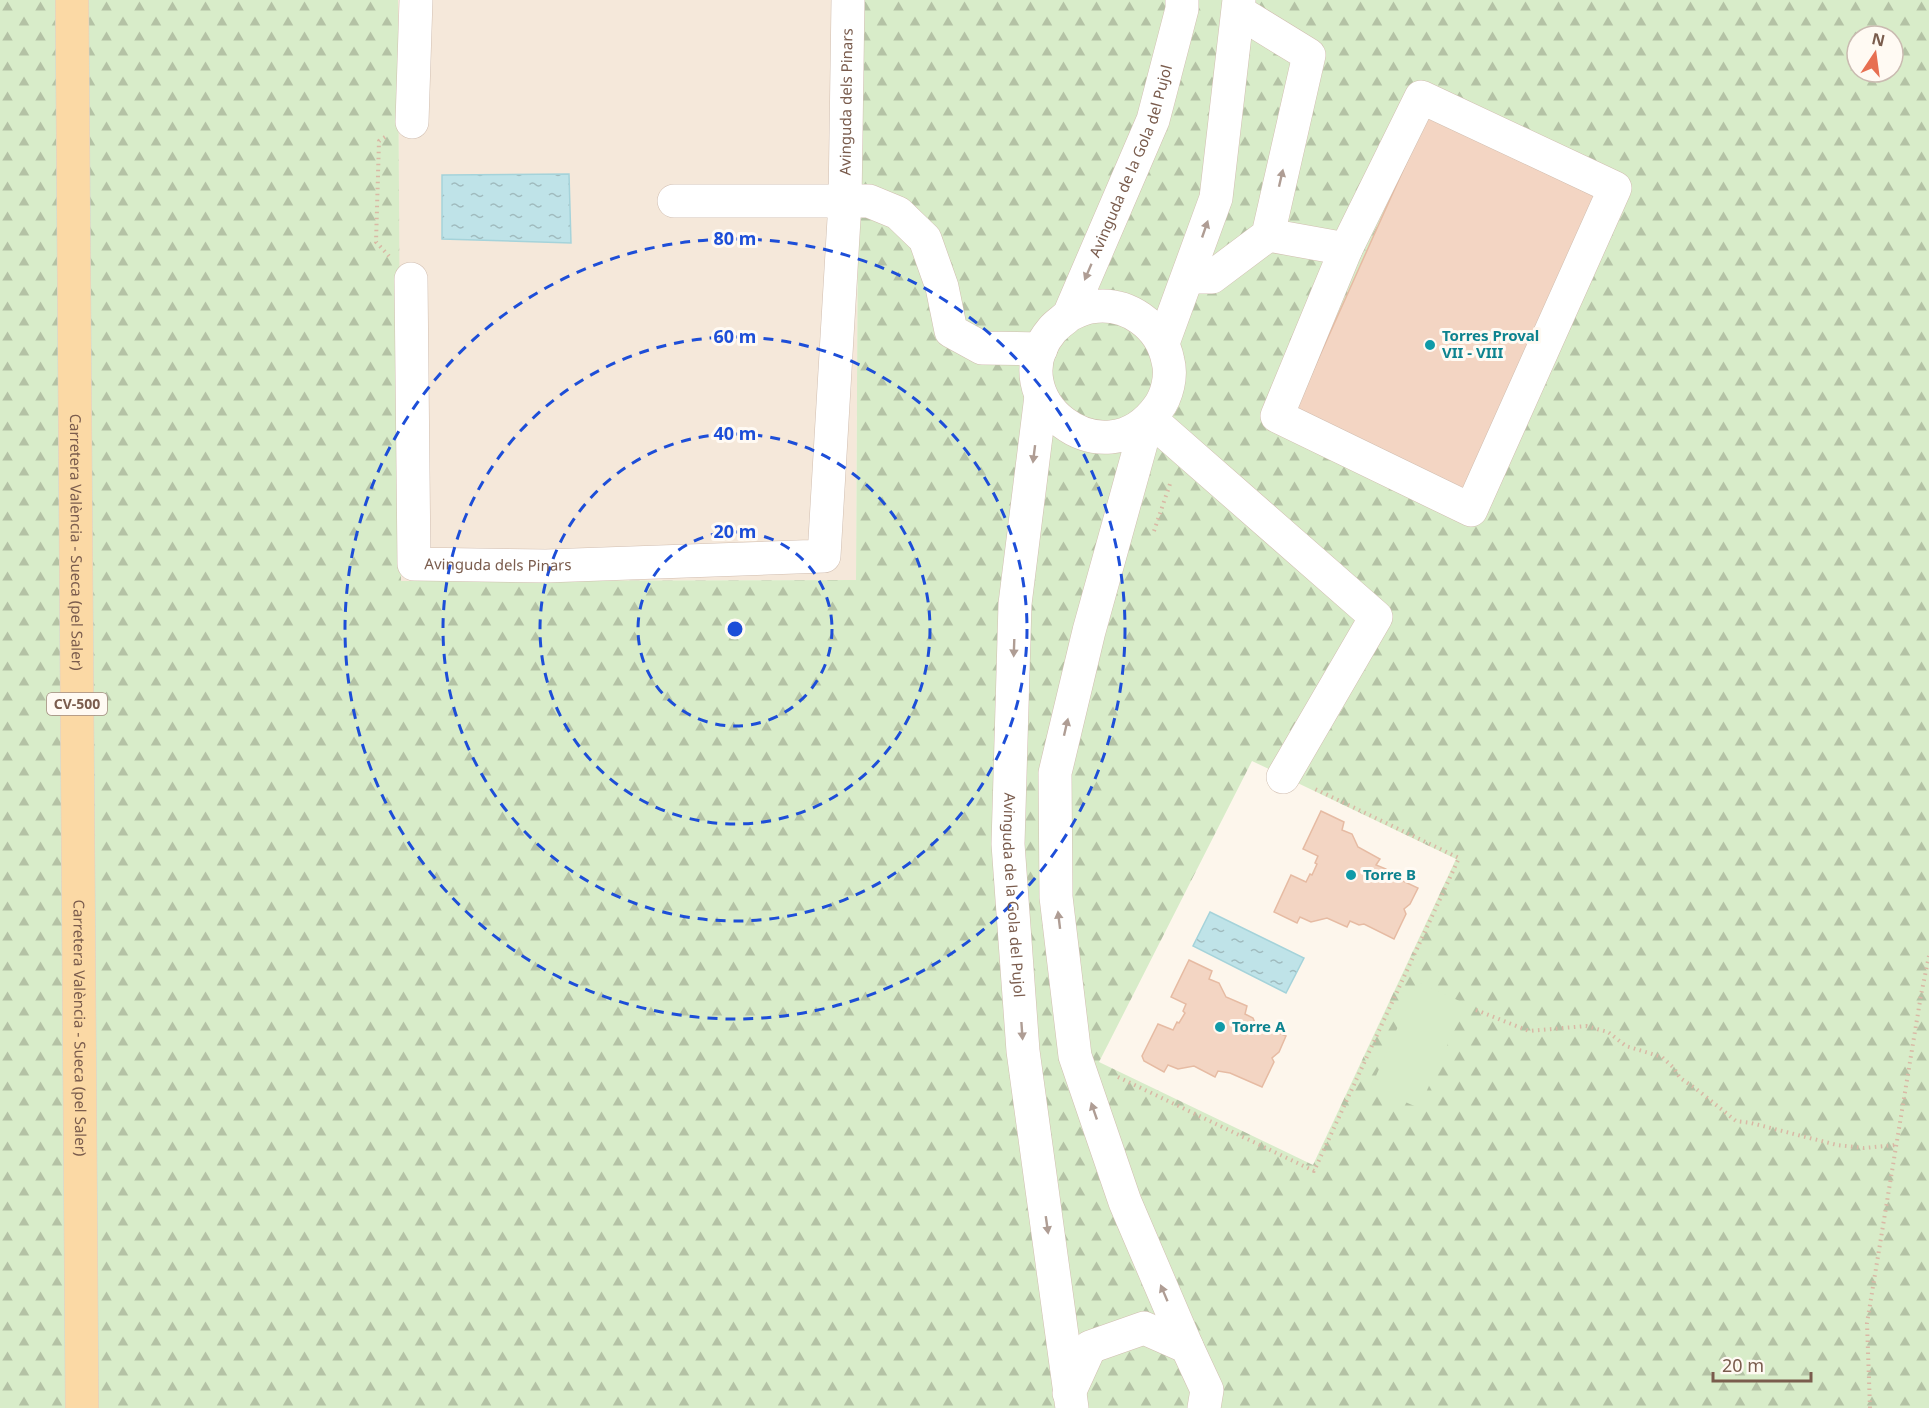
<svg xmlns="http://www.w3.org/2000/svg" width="1929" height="1408" font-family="'Noto Sans',sans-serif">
<defs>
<pattern id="forest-firs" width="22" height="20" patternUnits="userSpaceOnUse" patternTransform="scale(1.5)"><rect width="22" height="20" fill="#d8ecc9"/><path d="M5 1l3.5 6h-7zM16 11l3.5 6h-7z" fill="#b4c2a5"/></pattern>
<pattern id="water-ripples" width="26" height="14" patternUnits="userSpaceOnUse" patternTransform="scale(1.5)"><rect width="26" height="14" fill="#bfe3e8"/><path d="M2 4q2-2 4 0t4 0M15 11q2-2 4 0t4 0" fill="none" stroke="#a0bbbe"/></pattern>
</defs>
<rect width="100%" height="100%" fill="#fdf6ec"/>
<path fill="#f5e8da" d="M398,0H859L856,580L400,581Z"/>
<path fill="url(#forest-firs)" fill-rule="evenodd" d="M0,0H398L401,581L856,580L859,0H1929V1408H0ZM1857,36H1893V72H1857ZM1252,761L1456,859L1313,1165L1099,1062Z"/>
<path fill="#d8ecc9" d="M1418,982L1466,1004L1419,1108L1371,1087Z"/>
<path fill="url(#water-ripples)" stroke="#a5d3da" stroke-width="1.5" d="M569,174L571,243L442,239V175Z
M1210,912L1304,958L1286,993L1193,946Z"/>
<path fill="#f3d5c3" stroke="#e6bba3" stroke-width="1.5" d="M1427,117L1601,199L1467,494L1294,413Z
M1321,811L1344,822L1342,830L1352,834L1358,847L1380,859L1376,865L1386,869L1388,874L1418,888L1410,904L1404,909L1406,914L1394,939L1364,924L1359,925L1350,921L1347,927L1327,918L1311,922L1300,917L1297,923L1274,912L1291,875L1306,882L1310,874L1312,875L1317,864L1315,863L1318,856L1303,849Z
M1189,960L1212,971L1209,979L1219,983L1226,997L1247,1006L1245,1014L1253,1018L1255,1023L1286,1036L1279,1052L1272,1058L1274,1062L1262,1087L1230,1073L1218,1071L1215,1077L1194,1066L1178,1069L1168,1065L1164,1072L1144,1061L1142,1056L1158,1024L1173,1030L1177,1022L1179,1023L1185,1013L1183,1011L1186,1004L1171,997Z"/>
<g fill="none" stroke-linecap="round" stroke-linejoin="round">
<g stroke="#d1beb0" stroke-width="34">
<g id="minor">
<path d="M1421,97L1615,188L1471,510L1277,416L1346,249Z"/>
<path d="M412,122L416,0"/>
<path d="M674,201H869L898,213L925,239L942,287L951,331L982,348L1041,349"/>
<path d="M1268,235L1346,249"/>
<path d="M1188,277H1212L1268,235L1309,55L1239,12"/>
<path id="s1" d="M411,279L414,564L546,566L824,556L845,202L848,0"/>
<path id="s2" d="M1069,315C1076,312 1084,308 1091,307C1127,301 1161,325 1168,361C1172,376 1167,396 1158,408C1104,483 995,398 1052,330C1057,324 1064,320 1069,315L1153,120L1182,9V0"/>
<path d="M1163,343L1216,198L1239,0"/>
<path id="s3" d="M1041,396L1015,604L1008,844L1023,1051L1072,1408"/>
<path d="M1150,419L1376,617L1283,777"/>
<path d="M1147,422L1089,631L1055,773L1056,897L1075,1056L1125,1202L1187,1347"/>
<path d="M1069,1393L1090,1347L1144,1328L1187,1347L1207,1390L1204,1408"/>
</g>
</g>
<g stroke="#dad1cd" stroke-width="34">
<g id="major">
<path id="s4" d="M72,0L82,1408"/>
</g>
</g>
<path stroke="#d9b8a5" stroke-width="4" stroke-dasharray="1.5 4.5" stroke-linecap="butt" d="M385,137L379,141L376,242L389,256
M1154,531L1171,481
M1476,1010L1529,1031L1586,1026L1608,1032L1626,1046L1662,1057L1674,1068L1680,1078L1695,1088L1736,1121L1751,1123L1837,1145L1864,1148L1896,1145
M1118,1077L1314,1171L1459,858L1313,788
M1870,1408L1867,1323L1921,995L1929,956"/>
<use href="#minor" stroke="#fff" stroke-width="33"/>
<use href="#major" stroke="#fbd9a5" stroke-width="33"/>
</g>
<defs><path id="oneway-solid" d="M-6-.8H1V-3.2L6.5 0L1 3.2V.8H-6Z" transform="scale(1.5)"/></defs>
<g fill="#af9d94">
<use href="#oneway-solid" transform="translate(1281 178) rotate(-77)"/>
<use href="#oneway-solid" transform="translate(1205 229) rotate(-71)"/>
<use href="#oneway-solid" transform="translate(1088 272) rotate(113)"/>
<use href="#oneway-solid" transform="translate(1034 454) rotate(97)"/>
<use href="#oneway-solid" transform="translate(1014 648) rotate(92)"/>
<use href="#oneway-solid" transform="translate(1066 727) rotate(-77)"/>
<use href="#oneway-solid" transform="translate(1059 920) rotate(-97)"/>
<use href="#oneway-solid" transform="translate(1022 1031) rotate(86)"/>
<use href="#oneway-solid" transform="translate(1094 1111) rotate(-109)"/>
<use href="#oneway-solid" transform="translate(1047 1225) rotate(82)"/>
<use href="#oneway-solid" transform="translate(1164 1293) rotate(-113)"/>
</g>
<g fill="none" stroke="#1d4ed8" stroke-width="3" stroke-dasharray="10 8">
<circle cx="735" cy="629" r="97"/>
<circle cx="735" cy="629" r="195"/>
<circle cx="735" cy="629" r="292"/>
<circle cx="735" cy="629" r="390"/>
</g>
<g fill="#0f9aa8" stroke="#fffaf3" stroke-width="2">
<circle cx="1430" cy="345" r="6"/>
<circle cx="1351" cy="875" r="6"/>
<circle cx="1220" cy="1027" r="6"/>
</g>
<g text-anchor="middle" stroke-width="6" stroke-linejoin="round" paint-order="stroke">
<rect fill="#fffaf3" stroke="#a28b7f" stroke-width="1.5" x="47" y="693" width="60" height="22" rx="4.5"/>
<g font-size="14" font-weight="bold" fill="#7a5c4d">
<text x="77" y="709">CV-500</text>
</g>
<g font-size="15" fill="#7a5c4d" stroke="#fffaf3">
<text dy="5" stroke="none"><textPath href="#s1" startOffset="1150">Avinguda dels Pinars</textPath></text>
<text dy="5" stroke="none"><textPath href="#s2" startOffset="579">Avinguda de la Gola del Pujol</textPath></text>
<text dy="5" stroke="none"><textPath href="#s4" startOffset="542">Carretera València - Sueca (pel Saler)</textPath></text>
<text dy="5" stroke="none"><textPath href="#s1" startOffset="369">Avinguda dels Pinars</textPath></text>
<text dy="5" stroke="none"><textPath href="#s3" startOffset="501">Avinguda de la Gola del Pujol</textPath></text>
<text dy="5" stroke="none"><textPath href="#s4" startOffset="1028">Carretera València - Sueca (pel Saler)</textPath></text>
</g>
<g font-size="15" font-weight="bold" fill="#0d838f" stroke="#fffaf3" text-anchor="start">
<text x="1442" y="341">Torres Proval<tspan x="1442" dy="17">VII - VIII</tspan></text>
<text x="1363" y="880">Torre B</text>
<text x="1232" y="1032">Torre A</text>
</g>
</g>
<circle cx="735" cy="629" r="9" fill="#1d4ed8" stroke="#fffaf3" stroke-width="3"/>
<g font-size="18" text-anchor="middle" font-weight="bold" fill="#1d4ed8" stroke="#fffaf3" stroke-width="6" stroke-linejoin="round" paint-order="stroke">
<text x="735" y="245">80 m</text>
<text x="735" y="343">60 m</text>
<text x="735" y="440">40 m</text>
<text x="735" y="538">20 m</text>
</g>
<g transform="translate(1875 54) rotate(13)"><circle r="28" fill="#fffaf3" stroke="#cabbb1" stroke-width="1.5"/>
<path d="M0-4.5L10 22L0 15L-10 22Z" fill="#e76f51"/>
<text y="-9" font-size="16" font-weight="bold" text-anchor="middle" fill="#7a5c4d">N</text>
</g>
<path d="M1713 1372v9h98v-9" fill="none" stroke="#7a5c4d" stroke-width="3"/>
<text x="1722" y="1372" font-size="18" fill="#7a5c4d" stroke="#fffaf3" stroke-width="4.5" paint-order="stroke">20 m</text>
</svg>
